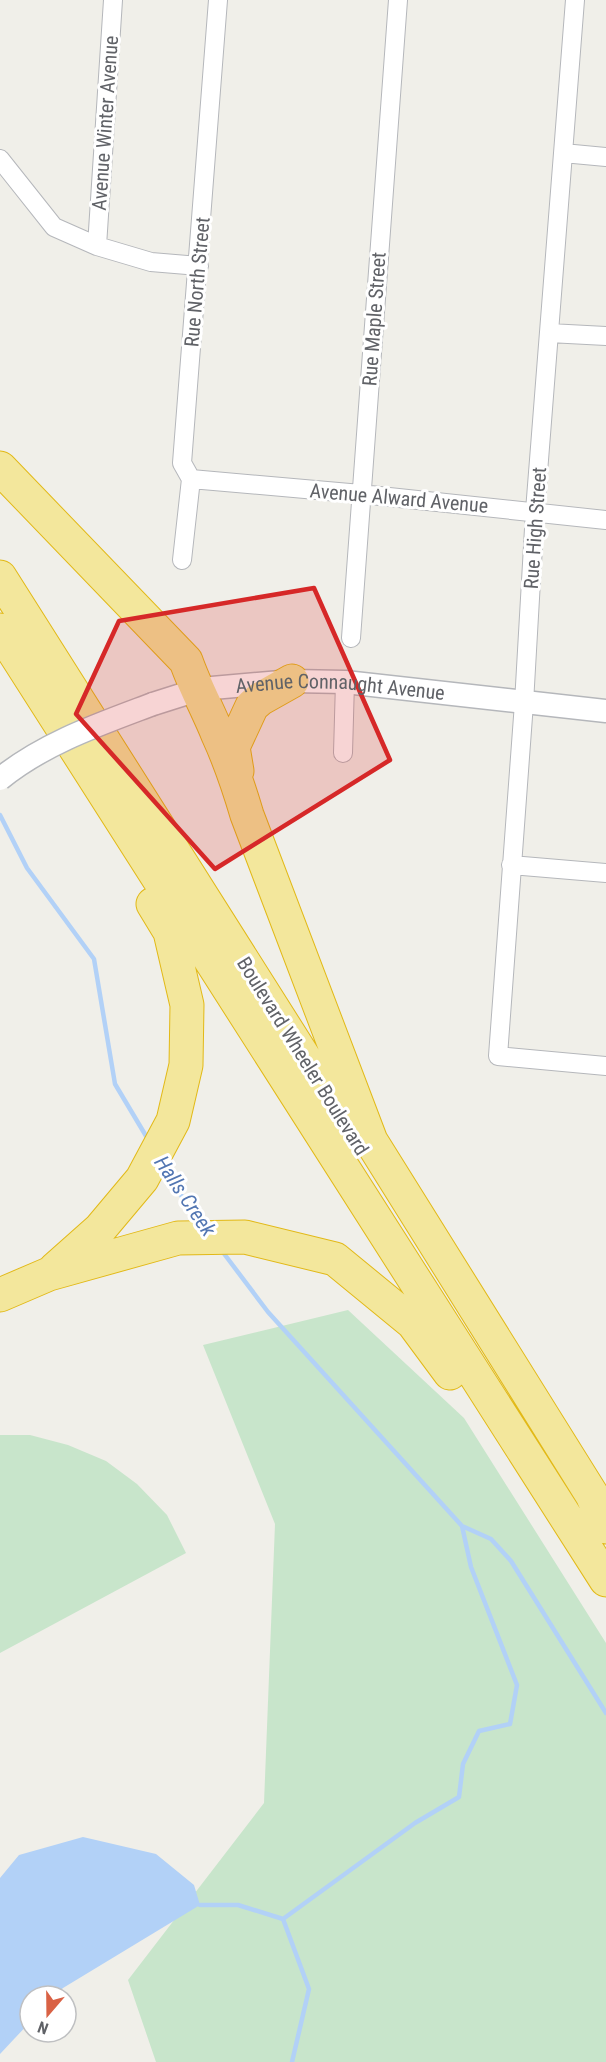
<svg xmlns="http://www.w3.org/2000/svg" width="606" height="2062" font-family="'Roboto Condensed',sans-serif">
<rect width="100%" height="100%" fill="#f0efe9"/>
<path fill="#c8e5cb" d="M348,1310L464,1418L606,1643V2062H156L128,1980L264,1803L275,1524L203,1345Z
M0,1435H30L68,1445L106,1461L137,1484L167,1515L186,1553L0,1653Z"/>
<path fill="#b2d1f7" d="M83,1837L156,1854L194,1885L200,1905L63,1988L55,1996H30V2022L0,2054V1878L19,1855Z"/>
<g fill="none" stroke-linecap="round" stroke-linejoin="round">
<path stroke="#b2d1f7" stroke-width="4.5" d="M0,815L27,868L94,959L115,1084L149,1141
M163,1164L188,1207L202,1225
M222,1251L268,1312L462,1526L491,1539L511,1561L606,1713
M200,1905H238L283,1919
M283,1919L415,1823L459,1797L463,1764L479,1731L510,1724L517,1685L471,1567L462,1526
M283,1919L309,1989L292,2062"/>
<g stroke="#b5b7bb" stroke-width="20">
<path id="minor" d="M575,0L535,511L524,703L498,1056L606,1066
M563,153L606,157
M0,159L54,227L97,246L151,262L199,266
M97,246L113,0
M549,333L606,336
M191,479L361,494L606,520
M182,560L191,479L182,463L218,0
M351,638L398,0
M343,753L345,682
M511,865L606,873"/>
</g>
<g stroke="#b5b7bb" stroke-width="25">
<g id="tertiary">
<path id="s1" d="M153,704L197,690L212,688L292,681L345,682L606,711"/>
</g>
</g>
<g stroke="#e2b917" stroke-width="35">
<path id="motorway" d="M0,468L186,661C195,687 208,710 218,735C230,761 239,788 247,815L371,1141L592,1495L606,1527
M0,577L355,1138
M0,630L606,1580
M237,771L233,747L252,706L260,699L292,681
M55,1269L100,1229L142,1179L173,1121L186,1065L187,1005L170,932L153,904
M0,1295L49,1274L178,1238L245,1237L335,1259L413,1323L450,1373"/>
</g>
<use href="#minor" stroke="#fff" stroke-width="18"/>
<use href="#tertiary" stroke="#fff" stroke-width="22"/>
<use href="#motorway" stroke="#f3e79c" stroke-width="33"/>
<g stroke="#b5b7bb" stroke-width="25" stroke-linecap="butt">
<path id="tertiary-bridge" d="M0,779C44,743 100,724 153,704"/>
</g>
<use href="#tertiary-bridge" stroke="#fff" stroke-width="22"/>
</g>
<path fill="#d62828" fill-opacity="0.2" stroke="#d62828" stroke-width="4.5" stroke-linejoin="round" d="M314,588L390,760L215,869L76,714L119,621Z"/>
<g text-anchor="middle" stroke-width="6" stroke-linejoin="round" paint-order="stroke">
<g font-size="20" fill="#606267" stroke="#fff">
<text transform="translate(105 123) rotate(-86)" y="7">Avenue Winter Avenue</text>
<text transform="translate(197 282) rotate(-85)" y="7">Rue North Street</text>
<text transform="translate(374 319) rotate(-86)" y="7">Rue Maple Street</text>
<text transform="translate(399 498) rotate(5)" y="7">Avenue Alward Avenue</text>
<text transform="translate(535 528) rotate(-86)" y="7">Rue High Street</text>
<text dy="7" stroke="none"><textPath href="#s1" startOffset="190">Avenue Connaught Avenue</textPath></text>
<text transform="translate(303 1056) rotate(58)" y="7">Boulevard Wheeler Boulevard</text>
</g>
<g font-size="21" font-style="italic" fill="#5276b2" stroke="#fff">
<text transform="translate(185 1196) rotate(56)" y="7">Halls Creek</text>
</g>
</g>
<g transform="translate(48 2014) rotate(200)"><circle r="28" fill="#ffffff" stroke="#bfc0c2" stroke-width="1.5"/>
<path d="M0-4.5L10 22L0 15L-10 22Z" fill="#d96245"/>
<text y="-9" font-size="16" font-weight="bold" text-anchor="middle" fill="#606267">N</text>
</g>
</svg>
